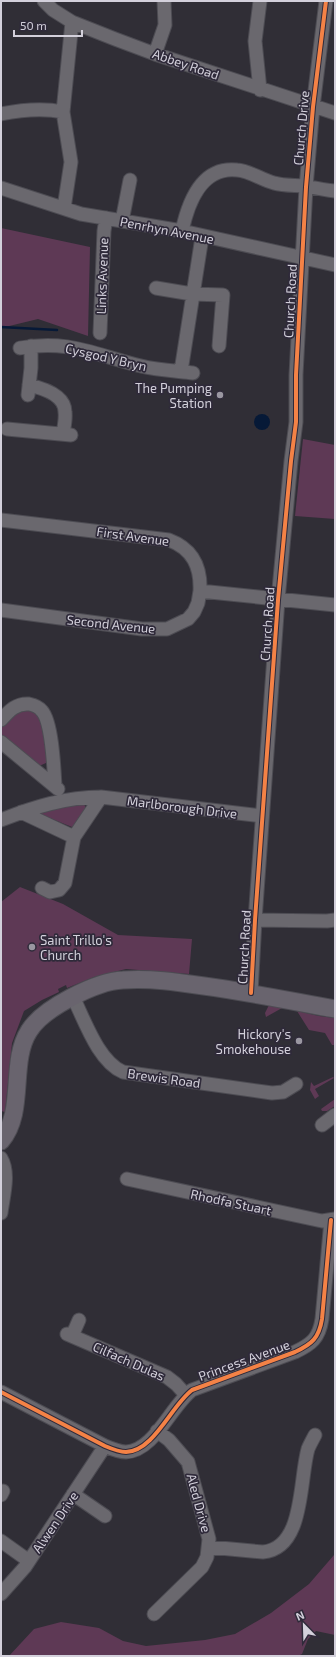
<svg xmlns="http://www.w3.org/2000/svg" width="336" height="1657" font-family="'Exo 2',sans-serif">
<rect width="100%" height="100%" fill="#302e36"/>
<path fill="#5e3955" d="M1,228L90,247L88,336L38,319L1,328Z
M303,439L335,445V519L295,516Z
M28,707L42,718L47,759L46,763L39,766L1,734V726L14,711Z
M84,803L86,810L77,825L72,827L35,812Z
M20,887L63,904L118,935L192,939L189,974L126,969L94,977L67,988L66,985L58,989L59,992L42,1000L24,1011L12,1043L5,1112L1,1111V902Z
M269,1005L282,1007V1008L266,1017L265,1013Z
M297,1011L319,1016L335,1018V1045H332L325,1033L309,1030Z
M333,1077L334,1078L315,1089L319,1096L315,1099L310,1090L311,1082L314,1086Z
M335,1099V1106L327,1111H322L321,1109Z
M335,1551V1635L316,1631L308,1639L302,1654L298,1656H9L34,1629L61,1622L99,1628L123,1641L146,1646L205,1640L235,1634L271,1613L309,1584L334,1555Z"/>
<path fill="#061937" d="M254 422a8 8 0 1 1 16 0a8 8 0 1 1-16 0Z"/>
<g fill="none" stroke-linecap="round" stroke-linejoin="round">
<path stroke="#061937" stroke-width="2.5" d="M1,327L57,330"/>
<g stroke="#4d4c53" stroke-width="15">
<path id="minor" d="M44,1L53,10L72,22L115,39L155,54L335,113
M260,1L255,41L260,90
M155,54L165,25L164,1
M1,114C21,110 43,108 63,112
M1,188L81,214L182,231L335,265
M64,208L71,162L63,112L72,22
M122,221L130,180
M182,231C188,203 201,166 237,170C250,171 262,180 274,183C284,186 295,185 305,186C315,188 325,190 335,191
M156,288L192,294L223,295L219,346
M100,333L104,231L106,218
M20,348C68,339 95,355 141,366C157,370 176,371 193,373
M181,371L202,237
M29,385C42,388 65,395 65,412C66,419 64,427 63,434
M28,395L31,368V346
M7,429L71,435
M1,520L169,540C193,549 201,567 200,591L335,605
M1,610L142,629H167L188,619L194,612L198,603L200,591
M1,720C9,711 16,703 29,704C34,705 39,707 42,711C52,722 54,769 55,786
M1,742L58,789
M21,812L74,837
M1,820C34,807 66,797 101,797L262,816
M42,888L50,892L59,890L65,883L74,837L101,797
M255,920L327,921L335,920
M251,993L255,920L278,600L291,461L296,422V375L306,187L313,107L326,1
M73,997C85,1021 98,1061 123,1072L272,1093L283,1092L296,1084
M322,1125L335,1115
M1,1158C10,1173 3,1197 1,1213
M127,1179L322,1221L335,1219
M67,1334L167,1377L176,1384L186,1395
M72,1336L79,1320
M1,1392L105,1446C112,1449 119,1452 126,1452C154,1451 171,1406 192,1390L295,1352C312,1344 319,1338 322,1319L331,1220
M73,1494L105,1516
M1,1495L3,1491
M1,1541L29,1561
M209,1547L263,1552C305,1548 299,1480 308,1449C310,1444 313,1439 315,1435
M1,1594L25,1567L105,1446
M154,1614L202,1567L207,1557L209,1539L188,1462L169,1440L157,1431"/>
</g>
<g stroke="#4d4c53" stroke-width="19">
<path id="major" d="M1,1141C26,1112 9,1062 29,1031C43,1008 97,981 123,980C150,978 177,982 204,986C248,992 291,1001 335,1009"/>
</g>
<use href="#minor" stroke="#6a686e" stroke-width="13"/>
<use href="#major" stroke="#69646e" stroke-width="17"/>
<g stroke="#2f2a3a" stroke-width="6">
<path id="cycleway" d="M251,993L255,920L278,600L291,461L296,422V375L306,187L313,107L326,1
M1,1392L105,1446C112,1449 119,1452 126,1452C154,1451 171,1406 192,1390L295,1352C312,1344 319,1338 322,1319L331,1220"/>
</g>
<use href="#cycleway" stroke="#f48246" stroke-width="4"/>
</g>
<g fill="#9a97a1" stroke="#2f2a3a" stroke-width="1.5">
<circle cx="220" cy="395" r="4"/>
<circle cx="32" cy="947" r="4"/>
<circle cx="299" cy="1041" r="4"/>
</g>
<g text-anchor="middle" stroke-width="3.5" stroke-linejoin="round" paint-order="stroke">
<g font-size="13" fill="#d3d0db" stroke="#2f2a3a">
<text transform="translate(186 64) rotate(19)" y="5">Abbey Road</text>
<text transform="translate(301 128) rotate(-85)" y="5">Church Drive</text>
<text transform="translate(167 230) rotate(11)" y="5">Penrhyn Avenue</text>
<text transform="translate(102 276) rotate(-88)" y="5">Links Avenue</text>
<text transform="translate(290 301) rotate(-87)" y="5">Church Road</text>
<text transform="translate(106 357) rotate(13)" y="5">Cysgod Y Bryn</text>
<text transform="translate(133 536) rotate(8)" y="5">First Avenue</text>
<text transform="translate(111 624) rotate(6)" y="5">Second Avenue</text>
<text transform="translate(267 624) rotate(-86)" y="5">Church Road</text>
<text transform="translate(182 807) rotate(7)" y="5">Marlborough Drive</text>
<text transform="translate(244 947) rotate(-87)" y="5">Church Road</text>
<text transform="translate(164 1078) rotate(8)" y="5">Brewis Road</text>
<text transform="translate(231 1202) rotate(12)" y="5">Rhodfa Stuart</text>
<text transform="translate(244 1360) rotate(-20)" y="5">Princess Avenue</text>
<text transform="translate(129 1361) rotate(24)" y="5">Cilfach Dulas</text>
<text transform="translate(199 1503) rotate(75)" y="5">Aled Drive</text>
<text transform="translate(55 1522) rotate(-56)" y="5">Alwen Drive</text>
</g>
<g font-size="13" fill="#d3d0db" stroke="#2f2a3a" text-anchor="end">
<text x="212" y="393">The Pumping<tspan x="212" dy="15">Station</tspan></text>
<text x="40" y="945" text-anchor="start">Saint Trillo's<tspan x="40" dy="15">Church</tspan></text>
<text x="291" y="1039">Hickory's<tspan x="291" dy="15">Smokehouse</tspan></text>
</g>
</g>
<rect width="336" height="1657" fill="none" stroke="#d3d0db" stroke-width="4"/>
<g transform="translate(304 1625) rotate(337)" stroke="#2f2a3a" stroke-width="3" paint-order="stroke">
<path d="M0-3L7 15L0 10L-7 15Z" fill="#d3d0db"/>
<text y="-6" font-size="11" font-weight="bold" text-anchor="middle" fill="#d3d0db">N</text>
</g>
<path d="M14 30v6h68v-6" fill="none" stroke="#d3d0db" stroke-width="2"/>
<text x="20" y="30" font-size="12" fill="#d3d0db" stroke="#2f2a3a" stroke-width="3" paint-order="stroke">50 m</text>
</svg>
